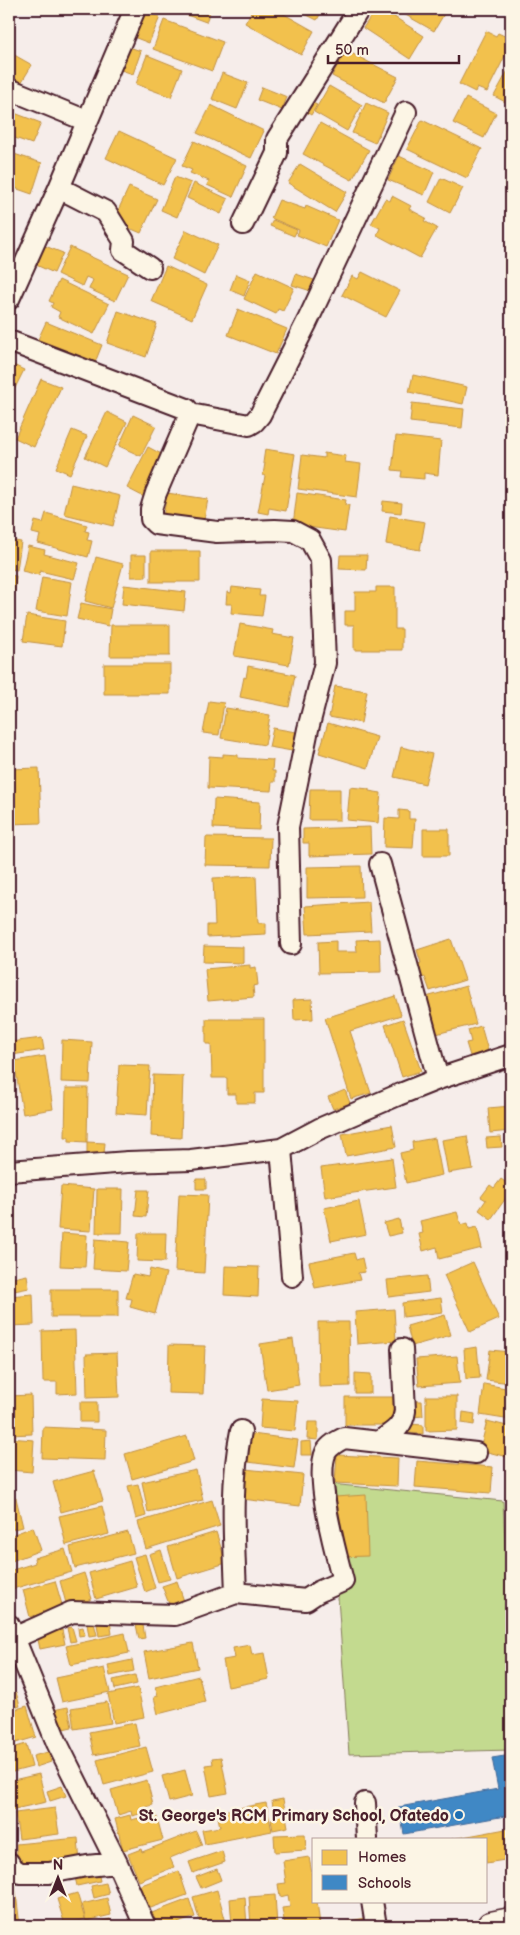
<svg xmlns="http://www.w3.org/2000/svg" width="520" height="1935" font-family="'Balsamiq Sans',sans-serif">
<rect width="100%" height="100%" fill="#f6edea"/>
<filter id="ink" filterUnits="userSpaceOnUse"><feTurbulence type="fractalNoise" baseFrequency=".02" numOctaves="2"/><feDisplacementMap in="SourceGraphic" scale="10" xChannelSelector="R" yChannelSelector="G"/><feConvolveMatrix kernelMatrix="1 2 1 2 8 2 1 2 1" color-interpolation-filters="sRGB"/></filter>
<g filter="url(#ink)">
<path fill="#c3da8f" stroke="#867c5d" d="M330,1484L503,1501L511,1663V1750L349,1754Z"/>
<path fill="#f2c14e" stroke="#c09044" d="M142,9L160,17L149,43L131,36Z
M170,9H211L206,22Z
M253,9H275L314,31L301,55L245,23Z
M295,9H323L317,20Z
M376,9H382L424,36L410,59L363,28Z
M395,9H434L444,14L434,31Z
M164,20L223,42L212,71L153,49Z
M486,31L496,36L498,33L511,39V44L487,92L477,88L475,92L459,84Z
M126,46L141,51L133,74L118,69Z
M345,50L398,77L384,103L332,76Z
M9,52L32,65L18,88L9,83Z
M147,55L182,69L171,97L136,84Z
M511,65V105L494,96Z
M222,73L248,83L237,109L212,99Z
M329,86L362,105L347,131L314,112Z
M262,87L287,97L282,110L257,100Z
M466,98L496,113L484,138L453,123Z
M308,101L317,105L311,115L303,110Z
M366,103L388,113L375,143L352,133Z
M211,105L264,131L251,158L197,133Z
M9,111L41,123L32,144L9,136Z
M422,120L482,149L467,178L407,149Z
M320,123L369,150L352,180L303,154Z
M119,131L177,158L163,185L106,158Z
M194,141L247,166L233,197L207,185L209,181L190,173L192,170L182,166Z
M11,153L42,163L32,194L9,186V159Z
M399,156L434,172L424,195L388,180Z
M300,164L347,192L335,212L288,183Z
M175,177L191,183L177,217L161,210Z
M441,178L463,188L450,213L429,202Z
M194,183L228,199L221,214L187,198Z
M129,187L157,199L141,233L113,221Z
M392,196L411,206L409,209L426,218L424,221L437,228L420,258L377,235L380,228L371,224L385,199L390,201Z
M279,200L305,209L306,206L338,220L326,247L297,235L299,230L271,218Z
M273,220L297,230L294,236L270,226Z
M186,230L218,245L204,275L172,259Z
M45,246L63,253L54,273L36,265Z
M70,247L128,274L115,301L89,289L93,280L86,277L82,286L57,274Z
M166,266L207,285L192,319L151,301Z
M257,271L294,288L283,311L278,309L276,314L244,299Z
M362,272L400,291L386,317L342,295L352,276L358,279Z
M236,274L250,280L244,296L230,290Z
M296,274L314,280L311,291L292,285Z
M59,280L109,304L94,334L58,317L60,312L51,307L53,303L49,301Z
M238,309L287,329L276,354L228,335Z
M118,311L157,324L146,357L107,343Z
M46,322L102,345L92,370L35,346Z
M9,363L24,370L9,400Z
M413,375L467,387L463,404L409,392Z
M41,379L61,387L34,447L15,438Z
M412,403L464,409L462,428L410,422Z
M107,412L127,422L105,467L85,457Z
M133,415L156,426L141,456L119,446Z
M72,430L87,436L70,474L56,468Z
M396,436L441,441L438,475L424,473V479L401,477L402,471L392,470Z
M148,447L167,457L146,498L127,488Z
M265,449L295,454L286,511L269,508L268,514L258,512L265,476L263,475L265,463H263Z
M324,453L346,456L345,462L361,464L357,497L298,489L302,455L324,458Z
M71,484L120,496L113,526L64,514Z
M167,493L208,499L203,525L163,518Z
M297,493L346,500L345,505H349L345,532L293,525Z
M383,501L402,503L401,513L382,511Z
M46,513L87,525L85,531L89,532L87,540L92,541L88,557L38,543L40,535L32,533L35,521L43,523Z
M390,516L425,522L420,550L386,544Z
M9,540L21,542L17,570L9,569Z
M28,546L45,550L44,554L79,563L74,579L40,571L39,575L22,571Z
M151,551H200V582H151Z
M131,555H146V577H131Z
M340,555H367L366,570L339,569Z
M96,557L123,564L111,608L85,601Z
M9,575L16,576L13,604H9Z
M42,577L72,582L67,616L36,611Z
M124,585L186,592L184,611L122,604Z
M232,587L260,590L259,596H265L262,616L231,613L232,604H226L227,592L231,593Z
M376,587H395V629H402V650H354V625H345V611H355V592H376Z
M81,603L111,609L108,626L77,619Z
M9,611H12L9,640Z
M27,615L65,621L62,646L23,641Z
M240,624L273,630L272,634L294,638L289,665L234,656Z
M111,625H170V656H110Z
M104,664H170V694H104Z
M248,666L295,675L289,707L240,697L244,677L246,678Z
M335,686L367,691L361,723L329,717Z
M209,701L224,703L219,735L203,733Z
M226,708L270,715L265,745L221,738Z
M328,723L377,737L368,768L319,753Z
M273,728L296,732L292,751L269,747Z
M401,747L432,754L425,784L394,777Z
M223,754L238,755V758L273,760L272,771H275V782H272L271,791L208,788L209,756L223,757Z
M39,768L41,823L9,824V769Z
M350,787L369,789V791L381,793L378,823L347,820Z
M310,789H340V820H309Z
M214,799L260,802L259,830L213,828Z
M399,810L409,811V819H415L413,848L384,847L385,818L399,819Z
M370,827L371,854L309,856V843H303V829Z
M423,829H449V856H423Z
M206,837L271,838L270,866L205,865Z
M361,866L362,897L307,898V867Z
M256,876L258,923H266V934L207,937V925H215L213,878Z
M369,902L371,931L307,934L305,906Z
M380,939L381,972L319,973L318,942L336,941V952H357L356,940Z
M451,939L465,980L430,991L425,977L422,978L418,964L421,963L417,950Z
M204,946L243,947V963L203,962Z
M250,965V968L256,967L258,985L253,986L254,997L208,1001L205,969Z
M466,986L476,1024L436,1034L426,997Z
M395,996L401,1015L350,1031L371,1093L351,1099L325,1018Z
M312,999L313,1019L294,1020L293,1000Z
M206,1019H264V1093H255V1103H236V1094H227V1078H212L211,1044H206Z
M403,1019L421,1071L402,1077L385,1025Z
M481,1026L488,1051L470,1056L466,1043L471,1042L468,1030Z
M42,1038L44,1050L12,1055L10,1042Z
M62,1040L92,1042L90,1083L61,1082Z
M45,1056L53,1109L23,1114L14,1061Z
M119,1065L150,1066L147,1115L116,1113Z
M153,1075L183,1076L181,1138L151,1136Z
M66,1088H88L87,1142L69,1141V1137H65Z
M345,1090L350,1103L333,1109L328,1097Z
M511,1106V1131L490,1133L488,1108Z
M392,1125L396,1147L346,1156L342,1134Z
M467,1136L473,1169L448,1173L442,1140Z
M501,1137L502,1147L487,1148L486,1138Z
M435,1138L442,1175L406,1183L400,1153L413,1150L412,1142Z
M87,1142L105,1143L104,1154H97V1160L87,1159Z
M392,1158L396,1187L325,1197L321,1168Z
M196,1179H206V1189H196Z
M501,1179L511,1186V1191L491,1219L479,1210L486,1200L481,1197L490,1185L494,1188Z
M61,1186L94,1189L91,1231L58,1229Z
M97,1189H123L122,1233H96Z
M138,1190H149L146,1217L135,1216Z
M9,1194H12L13,1233H9Z
M179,1194L208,1195L204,1273L175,1271Z
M359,1201L366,1234L331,1241L324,1208Z
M457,1212L461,1225L468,1223L469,1229L477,1227L482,1248L439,1259L437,1247L423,1251L419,1234L423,1233L420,1221Z
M399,1219L402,1233L388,1236L384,1223Z
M62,1233L87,1235L85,1267L60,1266Z
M138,1233H166L165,1262L137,1261Z
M95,1239L129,1242L126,1271L93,1269Z
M9,1244H12V1274H9Z
M354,1253L356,1260L362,1258L365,1272L358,1273L360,1280L315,1288L309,1262Z
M473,1262L499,1319L470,1332L444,1275Z
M225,1266L259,1267L258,1297L224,1295Z
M150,1269L166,1273L155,1314L130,1307L132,1299L126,1298L133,1274L148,1277Z
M27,1275L29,1288L9,1292V1279Z
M427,1276L429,1292L389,1297L387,1280Z
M51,1289H118V1317H51Z
M33,1294L34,1325L9,1326V1296Z
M441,1298L443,1312L403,1317L402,1303Z
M394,1309L396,1341L357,1344L355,1312Z
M445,1315L451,1335L412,1346L407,1326Z
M318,1322H349L350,1386L319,1387Z
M75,1330L77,1393L57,1394V1382H43L42,1331Z
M293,1339L299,1385L267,1390L260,1344Z
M169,1345L205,1346L203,1394L168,1393Z
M477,1347L480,1378L466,1379L464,1349Z
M490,1350L511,1352V1383L486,1380Z
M117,1353L119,1397L87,1398L86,1354Z
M457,1356L460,1383L419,1386L416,1359Z
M355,1373L371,1374V1393H355Z
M484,1384L511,1389V1420L480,1415Z
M31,1395L32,1434L9,1435V1396Z
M426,1396H457V1430L426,1431Z
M345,1397H393V1425H345Z
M262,1399L298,1401L295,1431L260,1428Z
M412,1401H422L423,1416L413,1417Z
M80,1402H97V1422H80Z
M463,1412L475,1414L474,1425L462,1423Z
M487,1421L511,1427V1458L480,1450Z
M308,1422H318V1440L307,1439Z
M410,1424L423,1425V1434L409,1433Z
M43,1427L106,1430L105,1460L42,1458Z
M252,1434L298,1440L294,1468L248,1462Z
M187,1436L194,1461L132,1479L125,1454Z
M9,1438L34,1440L32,1472L9,1470Z
M311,1441L312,1455H301V1442Z
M337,1455L398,1458L397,1486L335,1483Z
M417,1461L493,1467L491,1493L415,1487Z
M245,1469L303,1475L300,1506L242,1499Z
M196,1470L203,1500L148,1512L142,1482Z
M94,1471L103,1501L61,1512L53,1482Z
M509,1483H511V1494L507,1493Z
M138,1484L146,1516L136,1519L128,1486Z
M366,1495L368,1556L337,1557L335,1497Z
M16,1498L23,1527L9,1530V1500Z
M212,1500L220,1526L146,1549L138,1522Z
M102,1506L109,1534L66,1545L59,1516Z
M511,1521V1564H508Z
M33,1527L41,1550L9,1562V1536Z
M128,1532L134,1553L75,1568L70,1547Z
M216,1532L226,1563L177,1578L168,1547Z
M65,1549L72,1572L9,1590V1571L35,1563L34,1558Z
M161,1550L170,1579L158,1582L149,1554Z
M145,1554L155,1588L145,1592L134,1557Z
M130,1561L137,1587L96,1599L89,1573Z
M84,1573L92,1599L67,1607L60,1581Z
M55,1581L63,1608L30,1617L23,1590Z
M177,1581L185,1604L171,1609L162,1586Z
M142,1619L145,1638L139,1639L135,1620Z
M110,1621L112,1634L99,1636L97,1624Z
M94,1623L97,1635L89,1636L87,1624Z
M72,1627L76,1641L70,1642L67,1628Z
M83,1627L85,1635L79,1636L78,1628Z
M62,1630L65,1644L40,1649L37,1635Z
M125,1633L129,1653L71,1665L66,1646Z
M193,1643L198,1668L149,1678L144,1652Z
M250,1645L252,1655L264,1653L269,1679L228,1687L223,1660L235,1658L233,1648Z
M132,1660L134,1671L110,1676L108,1665Z
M104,1668L110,1692L62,1702L56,1678Z
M135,1675L137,1684L115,1689L113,1680Z
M199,1676L205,1702L158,1714L154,1697L158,1696L155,1687Z
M138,1688L144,1717L114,1723L108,1694Z
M16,1692L20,1706L9,1709V1694Z
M107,1702L111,1723L74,1729L71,1708Z
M27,1706L36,1737L9,1745V1711Z
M68,1707L72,1727L58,1730L53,1710Z
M135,1723L140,1746L94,1755L89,1732Z
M26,1744L32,1767L9,1773V1749Z
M146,1747L153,1772L104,1785L97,1760Z
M48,1752L51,1762L36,1767L33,1756Z
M221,1757L228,1793L211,1796L205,1765L213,1764L212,1758Z
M185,1770L192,1796L169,1802L162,1776Z
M39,1774L46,1802L10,1810L9,1781Z
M147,1780L153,1805L146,1807L147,1812L132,1816L131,1811L118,1815L111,1790Z
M62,1786L66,1796L50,1801L47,1791Z
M283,1799L288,1827L273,1830L271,1820L275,1819L272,1801Z
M266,1803L272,1831L205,1844L202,1830L220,1827L217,1812Z
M55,1808L59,1834L19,1839L15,1813Z
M156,1814L163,1840L123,1850L115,1819L130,1815L131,1820Z
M511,1828V1859L486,1863V1839H452Z
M196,1831L202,1845L170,1858L174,1867L139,1881L128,1854L141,1849L142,1852Z
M305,1834L306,1850L275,1852L274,1835Z
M78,1838L80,1864L19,1870L16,1844Z
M222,1851L225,1862L193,1873L189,1862Z
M309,1857L314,1885V1901H317L320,1925L285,1926L282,1908L290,1907L288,1895L280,1897L278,1884L286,1883L283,1861Z
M217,1869L221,1880L201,1888L196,1877Z
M98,1871L100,1881L77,1886L75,1877Z
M179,1871L187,1895L145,1910L136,1887Z
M106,1883L109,1894L94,1898L91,1886Z
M15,1885L20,1926H9V1886Z
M217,1890L227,1926H201L193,1897Z
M77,1893L85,1919L65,1925L57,1899Z
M275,1895L277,1926H251L249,1897Z
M245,1897L247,1926H232L230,1899Z
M107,1898L111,1915L86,1921L82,1904Z
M189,1899L195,1917L169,1926H153L149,1914Z
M366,1918L367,1926H340L339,1923Z
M110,1919L112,1926H87Z"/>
<path fill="#3f88c5" stroke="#426897" d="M511,1755V1815L404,1834L399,1807L498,1789L492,1758Z"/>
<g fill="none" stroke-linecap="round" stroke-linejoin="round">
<g stroke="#4a1f2b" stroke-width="24">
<path id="minor" d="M9,89L87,121
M59,188L106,212L124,241L123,250L150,268
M243,224L277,153V139L359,9
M9,299L59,188L135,9
M9,341L187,409L190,414L156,493L151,509V519L156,524L217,532L275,530L293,531L310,540L321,560L325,663L308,729L288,827L291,944
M190,414L249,425L254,422L260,415L307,322L406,112
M380,864L438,1079
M281,1149L292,1276
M9,1171L128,1162L191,1160L281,1149L319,1129L398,1095L438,1079L511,1055
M380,1441C393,1432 403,1427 405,1411L402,1349
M236,1593C234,1539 230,1485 241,1431
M9,1625L57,1743L117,1863L145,1926
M14,1638L72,1612L175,1615L236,1593L306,1600L318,1592L343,1581C336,1553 314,1477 326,1452C330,1445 338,1441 344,1438L476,1453
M365,1803L367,1839
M9,1863L11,1867L20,1873H49L87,1866L117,1863
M372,1901L376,1926"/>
</g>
<g stroke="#4a1f2b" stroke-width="31">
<path id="primary" d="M491,1926L511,1922"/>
</g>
<use href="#minor" stroke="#fcf5e5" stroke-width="20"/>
<use href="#primary" stroke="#fcf5e5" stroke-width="28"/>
</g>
</g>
<circle fill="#1f6fb2" stroke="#fcf5e5" stroke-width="2" cx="459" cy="1815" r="5"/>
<g text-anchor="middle" stroke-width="5" stroke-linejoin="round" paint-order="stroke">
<g font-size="16" font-weight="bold" fill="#4a1f2b" stroke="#fcf5e5" text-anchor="end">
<text x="449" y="1821">St. George's RCM Primary School, Ofatedo</text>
</g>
</g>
<rect width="520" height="1935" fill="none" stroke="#fcf5e5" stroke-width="30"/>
<rect x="15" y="15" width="490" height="1905" fill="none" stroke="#4a1f2b" stroke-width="2" filter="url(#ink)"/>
<rect x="312" y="1838" width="175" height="65" fill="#fcf5e5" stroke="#b59f9b"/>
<rect x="322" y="1850" width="25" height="15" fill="#f2c14e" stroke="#b59f9b"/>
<text x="358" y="1862" font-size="15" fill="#4a1f2b">Homes</text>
<rect x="322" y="1875" width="25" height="15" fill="#3f88c5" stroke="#b59f9b"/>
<text x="358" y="1888" font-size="15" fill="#4a1f2b">Schools</text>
<g transform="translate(58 1878)" stroke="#fcf5e5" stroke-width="4" paint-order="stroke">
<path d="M0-4L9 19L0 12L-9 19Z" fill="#4a1f2b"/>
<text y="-8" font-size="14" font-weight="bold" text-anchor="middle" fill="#4a1f2b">N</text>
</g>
<path d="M328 55v8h131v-8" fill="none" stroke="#4a1f2b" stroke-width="2.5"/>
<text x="335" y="55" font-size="15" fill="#4a1f2b" stroke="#fcf5e5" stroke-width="4" paint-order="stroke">50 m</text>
</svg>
